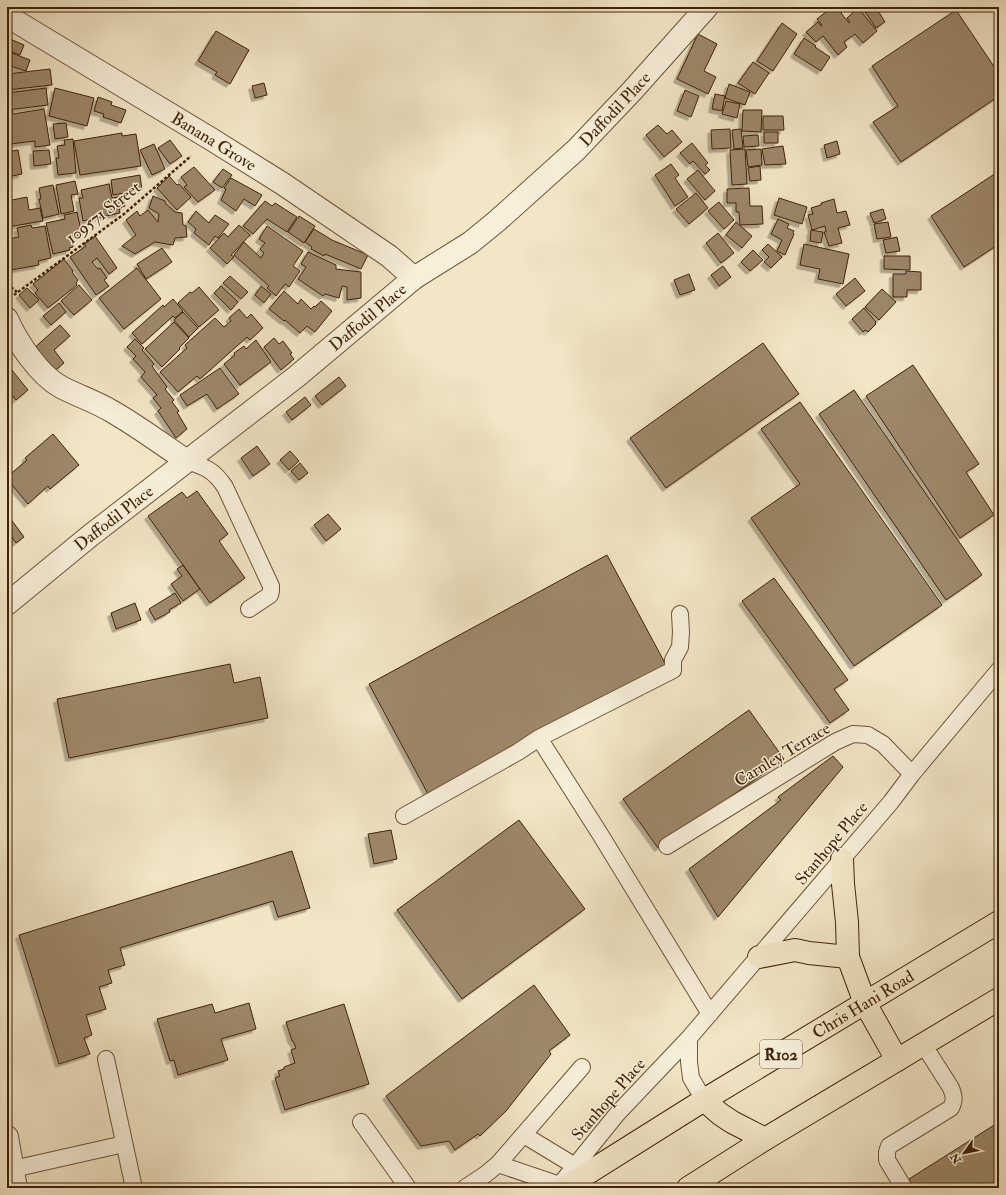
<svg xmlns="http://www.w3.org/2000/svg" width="1006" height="1195" font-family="'IM FELL Double Pica',serif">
<defs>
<filter id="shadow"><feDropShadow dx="-3.5" dy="3.5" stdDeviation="0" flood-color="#0004"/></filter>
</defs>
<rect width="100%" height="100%" fill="#f2e6c6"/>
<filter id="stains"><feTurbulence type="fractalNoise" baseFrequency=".005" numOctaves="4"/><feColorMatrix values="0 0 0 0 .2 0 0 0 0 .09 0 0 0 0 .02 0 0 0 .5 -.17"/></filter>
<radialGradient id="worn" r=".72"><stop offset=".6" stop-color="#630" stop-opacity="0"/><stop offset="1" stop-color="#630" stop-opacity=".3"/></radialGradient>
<path fill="#9d886a" stroke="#402206" filter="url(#shadow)" d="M832,7H838L842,12L841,13L849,23L850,22L847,18L858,8L877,31L863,43L855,34L844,42L847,47L838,55L823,36L816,42L806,32L818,22L821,26L822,25L817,19Z
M862,7H880L877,9L885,22L876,28Z
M956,10L999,74V96L901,162L873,122L898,106L872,66Z
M782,23L797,34L773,71L757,61Z
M216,31L249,50L230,84L215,75L217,72L198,61Z
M698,34L717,44L704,71L716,77L708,94L677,79Z
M804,38L816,46L815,47L830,57L821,71L794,54Z
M10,39L24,45L20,55L7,50Z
M9,52L30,60L26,71L7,65V58Z
M753,62L769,73L755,94L738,83Z
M50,69L52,85L7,90V74Z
M264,83L267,95L255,98L252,86Z
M729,84L750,92L745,105L725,98Z
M46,88L48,105L7,110V93Z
M55,88L94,98L87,126L49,116Z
M685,90L699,96L691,117L677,111Z
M715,94L725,96L722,111L712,109Z
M98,97L112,102L111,105L126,110L121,123L103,117L104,114L94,111Z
M726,101L740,104L737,118L722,114Z
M12,109L13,114L44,109L50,145L35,147V141L10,144L9,141H7V110Z
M743,110H762L761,132L742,131Z
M763,116H783L784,130H763Z
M66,123L68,137L55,139L53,124Z
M658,125L667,134L672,130L682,142L664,157L646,135Z
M730,129L731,148L712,149L711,130Z
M741,129L743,148L734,149L732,130Z
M764,132H778V143H764Z
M122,133V136L136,134L141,166L80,175L74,141Z
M758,135L759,146L744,147L743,136Z
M73,139L76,173L58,175L56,158H59L57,146L65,145L64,140Z
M170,140L182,156L170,164L158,148Z
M837,141L840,154L827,158L824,145Z
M692,143L708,163L705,165L710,170L705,174L693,161L690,164L680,153Z
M154,144L165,169L152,175L140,150Z
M783,146L786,164L765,165L762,149Z
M745,149L747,184L732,185L730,150Z
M761,149L762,165L748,167L746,150Z
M18,150L22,174L7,177V152Z
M49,150L51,164L34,166L33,151Z
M671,164L679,175L675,178L688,197L675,206L655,175Z
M760,166L761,180L750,181L748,168Z
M194,167L215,190L198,202L184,187L187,185L181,177Z
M223,169L232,175L222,188L213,182Z
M698,170L715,191L705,200L687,179Z
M999,171V244L964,267L931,216Z
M140,175L142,190L113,195L111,180Z
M169,176L177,185L179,184L191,197L177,210L157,188Z
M231,178L262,195L255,206L244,199L236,211L221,200L226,189L224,188Z
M75,181L78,194L71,195L74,211L61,214L56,185Z
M109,184L112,198L122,196L125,206L119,208L120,213L83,221L79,198H83L81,190Z
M53,185L59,214L43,218L39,199H41L39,188Z
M749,188L750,206H762L763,224L740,225L739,212H736V203H727V189Z
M696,193L708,208L689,224L676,209Z
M153,196L165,201V203L175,212L182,213L183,225L186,226L187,237L175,238L173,245L155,242L135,254L122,246L136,235L126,220L137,211L140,216L148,210L158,222L159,214L149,208Z
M27,197L29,210L40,208L43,221L7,227V201Z
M779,198L807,207L802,224L774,215Z
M834,199L837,213L846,211L850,225L838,228L842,243L829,246L824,232H826L825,226L812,230L808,215L813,214L811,208L821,205V203Z
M265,201L272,206L275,203L297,217L287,232L267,219L253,234L243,226Z
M719,202L734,220L724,229L708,211Z
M883,209L886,219L874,223L870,213Z
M196,211L209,223L215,215L229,224L218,238L215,236L209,245L194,233L196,229L188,222Z
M77,212L82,235L71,238L73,247L69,248L70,250L53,254L46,223L65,219L64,215Z
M299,216L315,226L304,243L288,232Z
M778,219L789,224L787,228L794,231L793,233L794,234L785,255L777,251L782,240L771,234Z
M736,222L752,236L742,248L726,235Z
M888,222L891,237L877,239L874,224Z
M31,225L32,228L45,226L51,258L38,261L39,265L11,270L10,264H7V237V239L19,237L17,228Z
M239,225L250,235L231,255L234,257L227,264L210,248L224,233L228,237Z
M267,226L303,251L293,266L300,271L289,287L285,284L276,296L267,288L269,286L234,255L244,242L261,258L264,253L260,249L265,243L259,239Z
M314,229L332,240L368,255L361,269L325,254L324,256L311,249L312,247L305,242Z
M811,230L823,232L821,243L810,241Z
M718,233L734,253L721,263L706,243Z
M95,236L117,268L109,274L97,258L92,262L98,269L100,268L107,278L104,280L109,286L96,295L70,257L86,246L84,244Z
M897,237L900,251L886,253L883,240Z
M768,244L782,257L771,268L764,262L769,257L762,250Z
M804,244L849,254L843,284L818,279L820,269L800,265Z
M162,248L172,262L146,279L137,264Z
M753,250L763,260L750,271L741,262Z
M308,252L336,265V269L361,272V298L347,300V287L342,286L339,298L325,294L323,296L298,279L306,267L301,264Z
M884,256H910V270L884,269Z
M64,259L73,271L72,272L78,280L76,283L77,285L48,308L35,293L38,290L33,284Z
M723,266L731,277L719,286L711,275Z
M137,268L161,299L124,329L99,298Z
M906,271L921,272V290H907V297H893V274H906Z
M689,274L695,290L680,295L674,280Z
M230,276L248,292L241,299L223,283Z
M855,278L865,291L846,306L836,294Z
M79,285L92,300L74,315L61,301Z
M221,286L238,302L231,310L214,293Z
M261,286L271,294L264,303L255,295Z
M199,287L219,310L199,327L178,303L190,292L192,293Z
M27,288L39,300L30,308L19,295Z
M882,289L896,302L879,320L865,307Z
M284,291L298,304L301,299L311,309L314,306L315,307L321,301L332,311L315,332L307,326L300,333L285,320L284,321L269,309Z
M173,299L183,311L175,318L173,316L142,344L132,333L163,305L164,307Z
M59,303L66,312L51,325L43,316Z
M864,308L876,322L875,323L876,324L868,332L865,330L863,332L852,319Z
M239,309L247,318L251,314L263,328L250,340L247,337L200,379L197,376L178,392L160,372L187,348L185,345L215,318L224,327L231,321L229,318Z
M183,312L198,328L189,337L174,320Z
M174,322L189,338L179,348L180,349L162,367L145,349Z
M60,325L70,336L54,350L64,363L52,373L32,350Z
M274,338L279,344L283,341L292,353L290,354L294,359L281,370L264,347Z
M135,339L144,348L142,350L154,364L152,366L167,387L165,389L174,400L172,402L179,411L177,412L187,429L176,438L158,411L161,408L153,398L157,395L141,377L145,372L133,359L136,356L127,347Z
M256,340L271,362L240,385L224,364L235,355L234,353L244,346L246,349Z
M763,343L799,394L666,488L630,438Z
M7,364L28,390L16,400L13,396L7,401Z
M913,365L979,464L966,472L994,515L960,538L866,396Z
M220,368L239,394L217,409L207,394L187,406L180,395Z
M339,377L346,386L322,405L315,396Z
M854,390L982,575L946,600L819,414Z
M305,397L311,405L292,420L286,412Z
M800,402L942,605L854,666L751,518L800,484L761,429Z
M53,434L79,465L50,489L48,486L28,504L7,479V477L27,460L25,458Z
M257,446L270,464L253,476L241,458Z
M290,451L299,461L289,470L280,460Z
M300,463L308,473L299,480L291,471Z
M197,491L228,534L219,541L245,578L210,603L148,516L182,492L187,498Z
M7,514L24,537L16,543L7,530Z
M328,514L341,529L326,541L314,525Z
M607,555L666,665L428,794L369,684Z
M183,565L200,589L183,601L171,584L182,576L177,569Z
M774,578L848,680L834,689L849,710L830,723L742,601Z
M175,593L181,603L169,610L170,612L155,620L149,609Z
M135,603L141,620L116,629L111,613Z
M230,664L234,683L260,677L268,718L69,758L57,699Z
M749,710L784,759L658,848L623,799Z
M833,756L843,767L718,917L689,869L781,800L778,797Z
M519,820L585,909L462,999L397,910Z
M391,830L397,859L374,864L368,834Z
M292,851L310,908L278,917L273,901L120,948L125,965L108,970L112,983L99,987L106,1009L86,1015L92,1035L84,1038L90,1054L59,1064L19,935Z
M534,985L570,1035L549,1051L551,1054L506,1111L480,1136L478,1134L455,1150L449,1141L421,1146L386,1096Z
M249,1003L256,1029L221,1039L228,1060L178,1075L174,1060L170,1061L157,1019L212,1004L215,1013Z
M344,1004L369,1084L285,1110L275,1078L280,1076L278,1071L284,1069V1067L295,1063L291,1050L296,1048L293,1041H292L286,1022Z
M999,1122V1188H914L909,1179Z"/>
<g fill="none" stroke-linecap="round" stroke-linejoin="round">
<g stroke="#6c5336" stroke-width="18">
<path id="lane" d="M187,461C205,467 214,470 225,487L271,586V591L270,595L249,609
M539,738L673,670V660L680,647L681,632L680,614
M404,816L518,752L539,738L600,834L710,1014
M667,846L835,742L853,734L868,735L883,744L912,774
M106,1059L134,1188
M704,1100L691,1078L689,1062V1038L891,802L912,774L999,670
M361,1122L408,1188
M524,1135L575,1166
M498,1164L560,1185
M13,1169L124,1144
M558,1187L617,1114L689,1038
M465,1188L486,1174L498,1164L582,1067
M904,1188L887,1160V1152L889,1146L951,1108C955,1100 954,1096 951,1088L923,1044"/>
</g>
<g stroke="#6c5336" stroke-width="24">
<g id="street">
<path id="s1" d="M7,16L211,139L283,184L389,256L414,278"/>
<path d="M7,319C17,342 39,375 61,387C78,396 97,402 113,412C139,427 163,445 187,461"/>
<path id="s2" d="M7,604L91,535L296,377L414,278L470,243L497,221L576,150L632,91L707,7"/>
<path d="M7,1137L16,1188"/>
</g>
</g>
<g stroke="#402206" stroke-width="24">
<g id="primary">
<path d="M842,859L843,884L847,922L848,957L865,1003L897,1060"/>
<path d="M759,957L795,950L809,953L848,957"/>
<path d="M704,1100L720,1114L732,1122L765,1139"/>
<path id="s3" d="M564,1188L704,1100L999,922"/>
<path d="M688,1188L765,1139L999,999"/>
</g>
</g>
<path stroke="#402206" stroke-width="2.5" stroke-dasharray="3 2" stroke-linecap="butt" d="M7,284L17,292
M14,295L124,214L191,156"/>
<use href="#lane" stroke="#f7efda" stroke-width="16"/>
<use href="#street" stroke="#f7efda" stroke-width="22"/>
<use href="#primary" stroke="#f2e6c6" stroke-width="22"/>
</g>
<g text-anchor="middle" stroke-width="3" stroke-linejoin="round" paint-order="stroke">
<rect fill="#f7efda" stroke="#776046" stroke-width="1" x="760" y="1040" width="42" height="28" rx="3"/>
<g font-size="16" font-weight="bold" fill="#402206">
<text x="781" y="1060">R102</text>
</g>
<g font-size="17" fill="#402206" stroke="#f7efda">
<text dy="6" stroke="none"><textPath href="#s2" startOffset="785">Daffodil Place</textPath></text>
<text dy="6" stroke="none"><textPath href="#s1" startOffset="242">Banana Grove</textPath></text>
<text transform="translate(103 212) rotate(-38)" y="6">109571 Street</text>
<text dy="6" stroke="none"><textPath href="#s2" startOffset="461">Daffodil Place</textPath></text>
<text dy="6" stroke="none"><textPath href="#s2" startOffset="137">Daffodil Place</textPath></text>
<text transform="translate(782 754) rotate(-31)" y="6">Carnley Terrace</text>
<text transform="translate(831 843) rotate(-50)" y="6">Stanhope Place</text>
<text dy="6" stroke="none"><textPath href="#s3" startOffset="351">Chris Hani Road</textPath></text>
<text transform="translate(608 1099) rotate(-49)" y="6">Stanhope Place</text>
</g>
</g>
<rect width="1006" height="1195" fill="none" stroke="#f2e6c6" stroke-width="24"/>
<rect x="8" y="8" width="990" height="1179" fill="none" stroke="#402206" stroke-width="2"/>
<rect x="12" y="12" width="982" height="1171" fill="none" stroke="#402206"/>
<g transform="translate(964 1153) rotate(237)" stroke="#f7efda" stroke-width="3" paint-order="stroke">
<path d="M0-3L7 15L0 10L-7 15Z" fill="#402206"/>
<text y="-6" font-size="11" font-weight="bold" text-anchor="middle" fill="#402206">N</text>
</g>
<rect width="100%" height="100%" filter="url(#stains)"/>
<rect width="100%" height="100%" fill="url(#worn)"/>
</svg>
